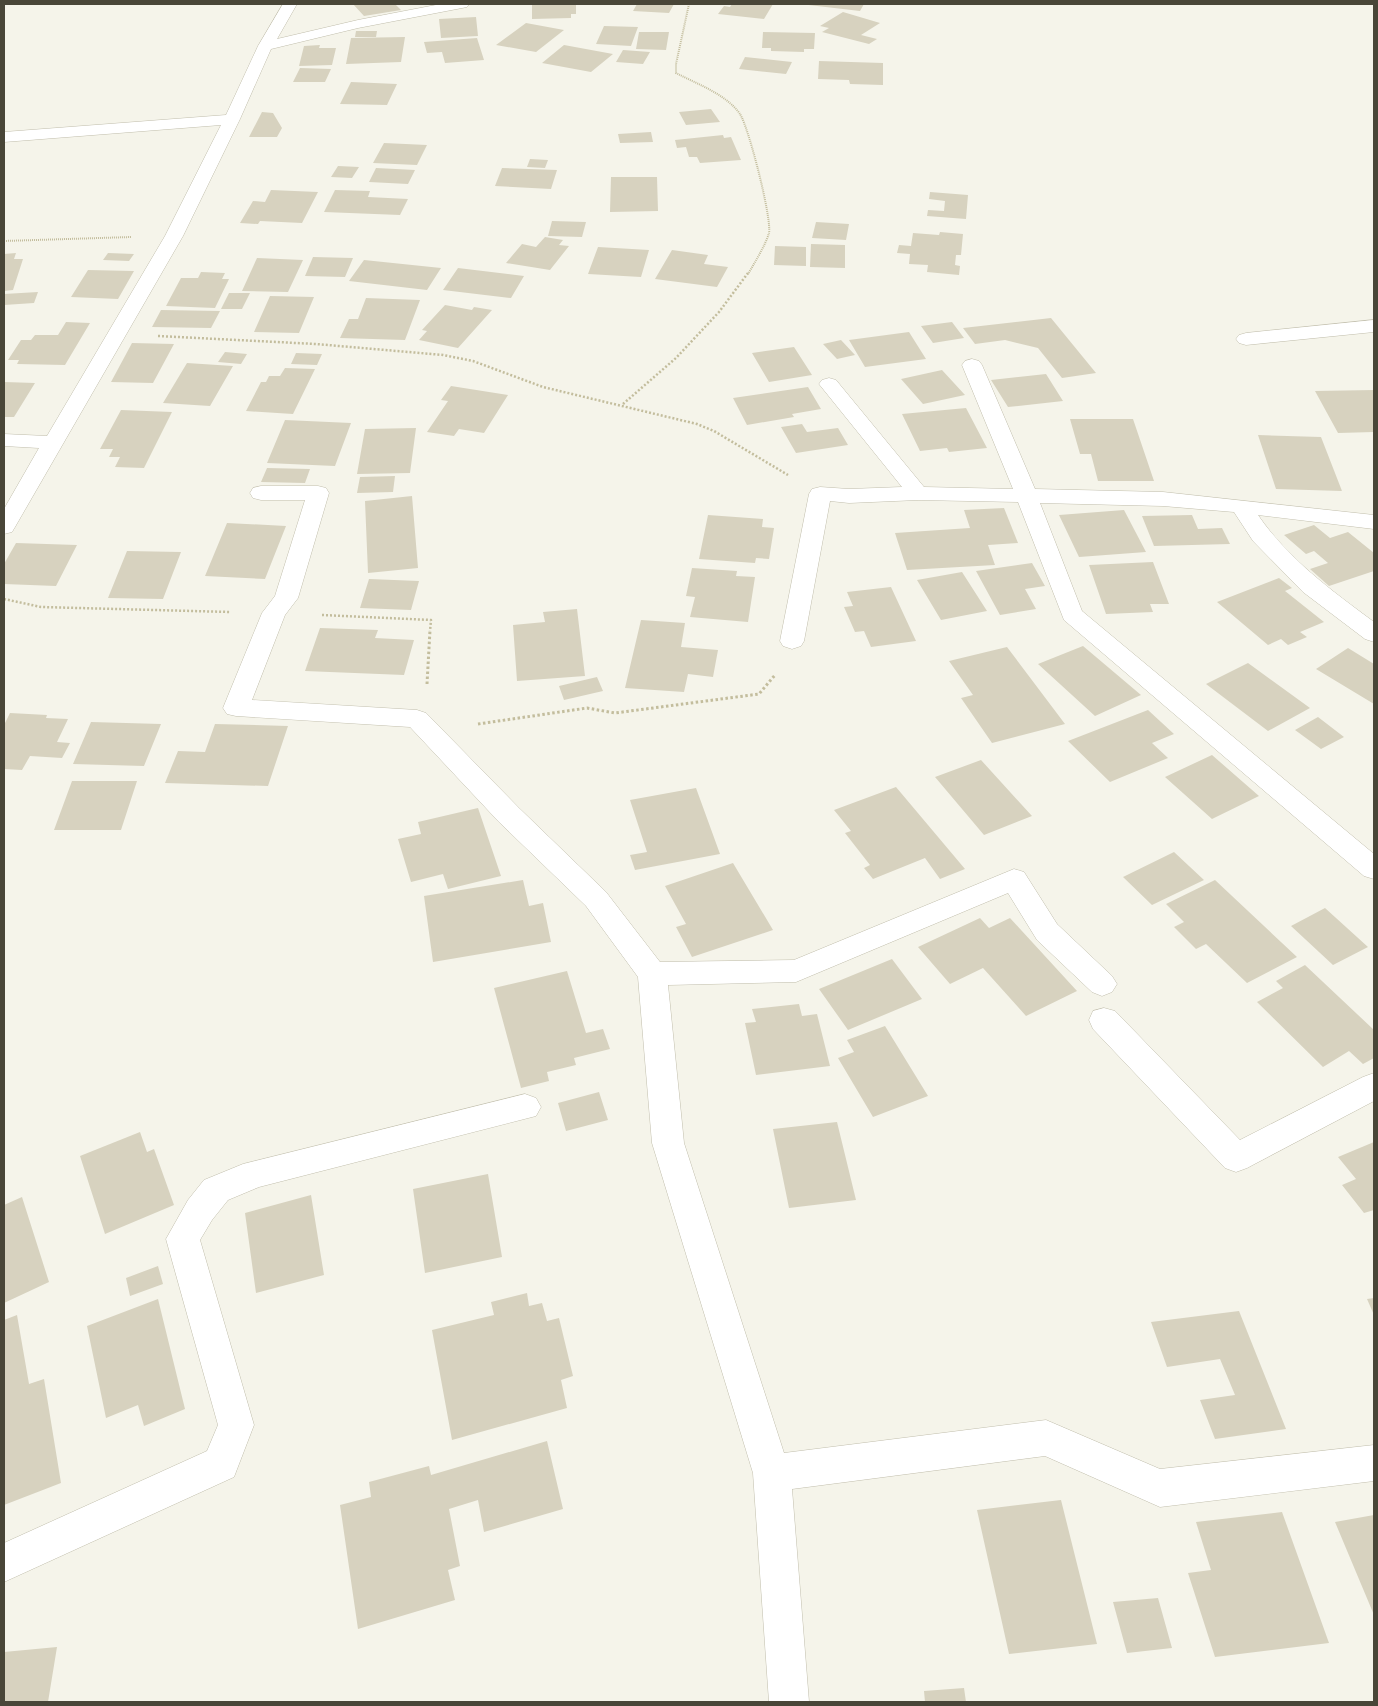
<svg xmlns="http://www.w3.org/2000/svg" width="1378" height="1706" font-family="Mulish,sans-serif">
<rect width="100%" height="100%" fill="#f5f4ea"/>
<path fill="#d7d2bf" d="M353,4H395L401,10L364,16Z
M532,4H576V14H571V18L532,19Z
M637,4H674L669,13L633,11Z
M732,4H773L764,19L718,14L724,6L730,7Z
M800,4H864L860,11Z
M843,12L880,23L861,35L877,39L869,44L822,32L829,28L820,26Z
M476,17L478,36L441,38L439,19Z
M526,23L564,30L536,52L496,45Z
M604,26L638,27L631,46L596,44Z
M356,31H377L376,37H355Z
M639,32H669L666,50L636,49Z
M763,32L815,33L814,49H804V52L771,51V48H762Z
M405,37L401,62L346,64L351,38Z
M477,38L484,60L445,63L442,52L427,53L424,42Z
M320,45L319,48H336L332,65L299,66L304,46Z
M564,45L613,54L591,72L542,63Z
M623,50L650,52L643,64L616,62Z
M745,57L792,62L786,74L739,69Z
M819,61L883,63V85L850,84L849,80L818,79Z
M300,68L331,69L325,82H293Z
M351,82L397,84L387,105L340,104Z
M711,109L720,122L686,125L679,112Z
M262,112L273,113L282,128L277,137H249Z
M651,132L653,142L620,143L618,134Z
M723,135L724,138L731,137L741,160L700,163L697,157H689L686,147L677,148L675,140Z
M384,143L427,145L417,165L373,163Z
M530,159L548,160L545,168L527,167Z
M338,166L359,167L352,178L331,177Z
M376,168L415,170L408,184L369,182Z
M502,168L557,170L551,189L495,186Z
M611,177H657L658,211L610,212Z
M271,190L318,192L302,223L260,221L258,224L240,223L253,201L265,202Z
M335,190L370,191L368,197L408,199L400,215L324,212Z
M930,192L968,195L966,219L927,216L928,210L944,211L945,201L929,199Z
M552,221L586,222L582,237L548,236Z
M816,222L849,224L846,240L812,238Z
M940,232L963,234L961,255H956L955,265L960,266L959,275L927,272L928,265L909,264L910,254L897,253L899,245L911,246L913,233L939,235Z
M545,237L563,240L559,245L569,246L550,270L506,263L522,244L536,247Z
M811,244L845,245V268L810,267Z
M775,246L806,247V266L774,265Z
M598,247L649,250L641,277L588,274Z
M672,250L708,255L704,264L728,267L717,287L655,279Z
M16,253L14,259H23L13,290L4,291V254Z
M108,253L134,254L129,261L103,260Z
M313,257L353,258L345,277L305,276Z
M257,258L303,260L288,292L242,291Z
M364,260L441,268L427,290L349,281Z
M458,268L524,276L511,298L443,290Z
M88,270L134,271L118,299L71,297Z
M201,272L225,273L222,279H229L215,308L166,306L181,278H198Z
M38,292L34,303L4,305V294Z
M229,293H250L242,309H221Z
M270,296L314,297L299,333L254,332Z
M366,298L420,300L405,340L340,338L349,319H358Z
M445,305L472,310L474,307L492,310L458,348L419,340L427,331L422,330Z
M161,310L220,311L211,328L152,327Z
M1051,318L1096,373L1062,378L1038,348L1005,340L975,344L963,328Z
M66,322L90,323L65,365L17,364L19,360H8L21,340H31L35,335H58Z
M952,322L964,338L933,343L921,326Z
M909,332L926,359L865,367L849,340Z
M841,340L855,355L837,359L823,344Z
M132,343L174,344L153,383L111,382Z
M794,347L812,375L769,382L752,353Z
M225,352L247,354L241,364L218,362Z
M296,353L322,354L317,365L291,364Z
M187,363L233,366L210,406L163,403Z
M285,368L315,369L293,414L246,411L261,382H266L269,376H280Z
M942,370L965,395L923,404L901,379Z
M1046,374L1063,401L1008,407L991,380Z
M4,382L35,383L14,417H4Z
M451,386L508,395L484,433L459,429L454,436L427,432L448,401L441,400Z
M808,387L821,409L792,414L794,417L747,425L733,398Z
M1374,390V432L1338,433L1315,391Z
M966,408L987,448L949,452L947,448L920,451L902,414Z
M121,410L172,412L144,468L115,467L120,457H109L113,449H100Z
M1070,419H1133L1154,481H1098L1091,454H1080Z
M285,420L351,423L335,466L267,463Z
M802,424L807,432L838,428L848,445L796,453L781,427Z
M416,428L410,473L357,474L365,429Z
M1258,435L1321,437L1342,491L1276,489Z
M267,468L310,469L305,483L261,482Z
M395,476L393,492L357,493L360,477Z
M412,496L418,568L368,573L365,501Z
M1004,508L1018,543L988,545L995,565L907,570L895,533L970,528L964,510Z
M1124,510L1146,552L1079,557L1059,515Z
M708,515L763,519L762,527L774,528L769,559L756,558L755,563L699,559Z
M1192,515L1198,529L1222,528L1230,544L1154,546L1142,516Z
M227,523L286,526L265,579L205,576Z
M1314,525L1330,538L1348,532L1374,553V571L1329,586L1310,569L1328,563L1314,551L1306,554L1284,535Z
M16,543L77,545L56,586L4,584V564Z
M127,551L181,552L163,599L108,598Z
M1153,562L1169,604H1150L1153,612L1106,614L1089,565Z
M1032,563L1045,586L1025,589L1036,609L1000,615L976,571Z
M692,568L737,571L736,576L755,577L748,622L690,617L695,597L686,596Z
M962,572L987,611L941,620L917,580Z
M1279,578L1292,588L1285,591L1324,622L1300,632L1307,637L1288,645L1281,639L1268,645L1217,602Z
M369,579L419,581L411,610L360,608Z
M891,587L916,641L871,647L864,631L855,632L844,607L853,606L847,592Z
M577,609L585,676L517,681L513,625L545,622L543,612Z
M641,620L685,623L681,647L718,650L713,677L688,674L684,692L625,688Z
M320,628L378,630L375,638L414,640L404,675L305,671Z
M1083,646L1141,695L1095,716L1038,664Z
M1007,647L1065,724L992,743L961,698L973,695L949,661Z
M1348,648L1374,664V704L1316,669Z
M1248,663L1310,708L1268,731L1206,684Z
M597,677L603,691L564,700L559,686Z
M1148,710L1174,734L1152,743L1168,758L1110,782L1068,741Z
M10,713L47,715L46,718L68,719L57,742L70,743L62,758L30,756L22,770L4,769V725Z
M1318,717L1344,737L1321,749L1295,730Z
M91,722L161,724L144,766L73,764Z
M215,724L288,726L268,786L165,783L178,751L205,752Z
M1212,755L1259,796L1212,819L1165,777Z
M981,760L1032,816L984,835L935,777Z
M72,781H137L121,830H54Z
M896,787L965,869L940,879L925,858L873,879L864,868L870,865L845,833L851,831L834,810Z
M696,788L720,854L635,870L630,855L647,852L630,800Z
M478,808L501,876L448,889L443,874L411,882L398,839L421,834L418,822Z
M1174,852L1204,880L1152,905L1123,877Z
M733,863L773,930L692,957L676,927L686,924L665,886Z
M523,880L529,906L543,903L551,942L433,962L424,896Z
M1215,880L1297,957L1247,983L1206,944L1196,949L1174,927L1184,922L1166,904Z
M1325,908L1368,947L1333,965L1291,926Z
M980,918L989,928L1010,918L1077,991L1026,1016L983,968L950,984L918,947Z
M892,959L922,999L848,1030L819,989Z
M1305,965L1374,1030V1058L1363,1064L1349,1051L1323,1067L1257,1002L1283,988L1276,981Z
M567,971L586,1033L603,1029L610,1049L574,1058L576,1065L547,1072L549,1081L521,1088L494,988Z
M799,1004L802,1016L817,1014L830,1066L756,1075L745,1023L756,1022L752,1009Z
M885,1026L928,1096L873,1117L838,1058L854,1052L847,1040Z
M599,1092L608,1120L566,1131L558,1103Z
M837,1122L856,1200L789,1208L773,1129Z
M140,1132L147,1152L154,1149L174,1205L105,1234L80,1156Z
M1374,1142V1210L1364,1213L1342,1185L1356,1179L1338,1157Z
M488,1174L502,1257L425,1273L413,1189Z
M311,1195L324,1275L256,1293L245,1213Z
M22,1197L49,1282L4,1303V1205Z
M158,1266L163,1284L130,1296L126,1278Z
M527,1293L529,1306L542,1303L547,1321L559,1318L573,1376L561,1380L567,1408L452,1440L432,1330L494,1315L491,1302Z
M1374,1298V1315L1367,1299Z
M158,1299L185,1409L144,1426L138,1405L106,1418L87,1326Z
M1239,1311L1286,1429L1215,1439L1200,1400L1235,1395L1220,1359L1167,1367L1151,1322Z
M17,1315L29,1384L44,1379L61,1483L4,1505V1320Z
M547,1441L563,1509L484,1532L478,1500L449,1509L460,1566L448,1570L455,1600L358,1629L340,1505L371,1497L369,1482L429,1466L431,1475Z
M1061,1500L1097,1644L1009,1654L977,1510Z
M1282,1512L1329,1643L1215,1657L1188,1573L1211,1570L1196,1522Z
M1374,1515V1615L1335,1522Z
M1158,1598L1172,1648L1127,1653L1113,1602Z
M57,1647L48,1702H4V1652Z
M964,1688L966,1702H925L924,1691Z"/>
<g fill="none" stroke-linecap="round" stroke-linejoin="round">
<g stroke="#c1beac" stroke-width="1">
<path id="street" d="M283,4H297L277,39L358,20L441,4H469L467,7L462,8L358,28L271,49L240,119L183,236L15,527L12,532L4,534V509L39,448L4,446V434L47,436L165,236L221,125L4,142V132L226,115L258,46Z
M1374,320V332L1246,345L1239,343L1236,339L1239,335L1246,333Z
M972,359L979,361L982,365L1035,489L1163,492L1374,515V529L1258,515C1288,559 1332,591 1374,622V642L1365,639L1303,592L1253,541L1234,512L1163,506L1040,503L1082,611L1374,854V879L1364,876L1064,620L1018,502L918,500L849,503L830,501L804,641L801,646L792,649L783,646L780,641L809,494L812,489L820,487L849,489L902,487L819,384L822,380L829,378L836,380L924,487L1013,489L962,365L965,361Z
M261,486H318L326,488L329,493L298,598L285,615L252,700L417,710L426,713L519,808L606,892L660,962L794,960L1014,869L1024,872L1057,924L1112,976L1117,984L1112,992L1102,996L1092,992L1037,940L1008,893L796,982L668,985L684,1143L784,1453L1046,1420L1160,1469L1374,1445V1481L1160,1507L1045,1456L792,1489L809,1702H769L753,1473L652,1143L638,977L586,906L499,822L410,727L236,716L227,714L223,708L262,613L275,596L305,500H261L253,498L250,493L253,488Z
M1104,1008L1115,1011L1240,1140L1363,1077L1374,1073V1101L1247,1168L1236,1172L1225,1168L1093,1029L1089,1020L1093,1011Z
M525,1094L536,1098L541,1107L536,1116L259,1187L228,1200L212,1220L200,1240L254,1425L234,1477L4,1582V1543L207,1451L218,1425L166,1239L188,1200L204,1180L243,1164Z"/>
</g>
<path stroke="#c3bd9d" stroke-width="2" stroke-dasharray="1 1" stroke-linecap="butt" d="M4,4H9
M689,4L676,64V73C697,84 726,94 740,114C749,128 772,219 769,233C766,244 754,264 748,274
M4,241L131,237"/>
<path stroke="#c3bd9d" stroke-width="2.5" stroke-dasharray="2 2" stroke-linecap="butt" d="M158,336L316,344L443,355L473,361L543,387L697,424L714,431L788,475
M623,404L676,358L719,312L748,273
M4,599L41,607L230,612
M322,615L431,620L430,631"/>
<path stroke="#c3bd9d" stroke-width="3" stroke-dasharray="2.5 2.5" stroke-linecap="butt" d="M427,684L430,630
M478,724L587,708L615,713L759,694L775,675"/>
<use href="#street" fill="#fff" fill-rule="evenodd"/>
</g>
<rect width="1378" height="1706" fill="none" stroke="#494638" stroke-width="10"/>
</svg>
